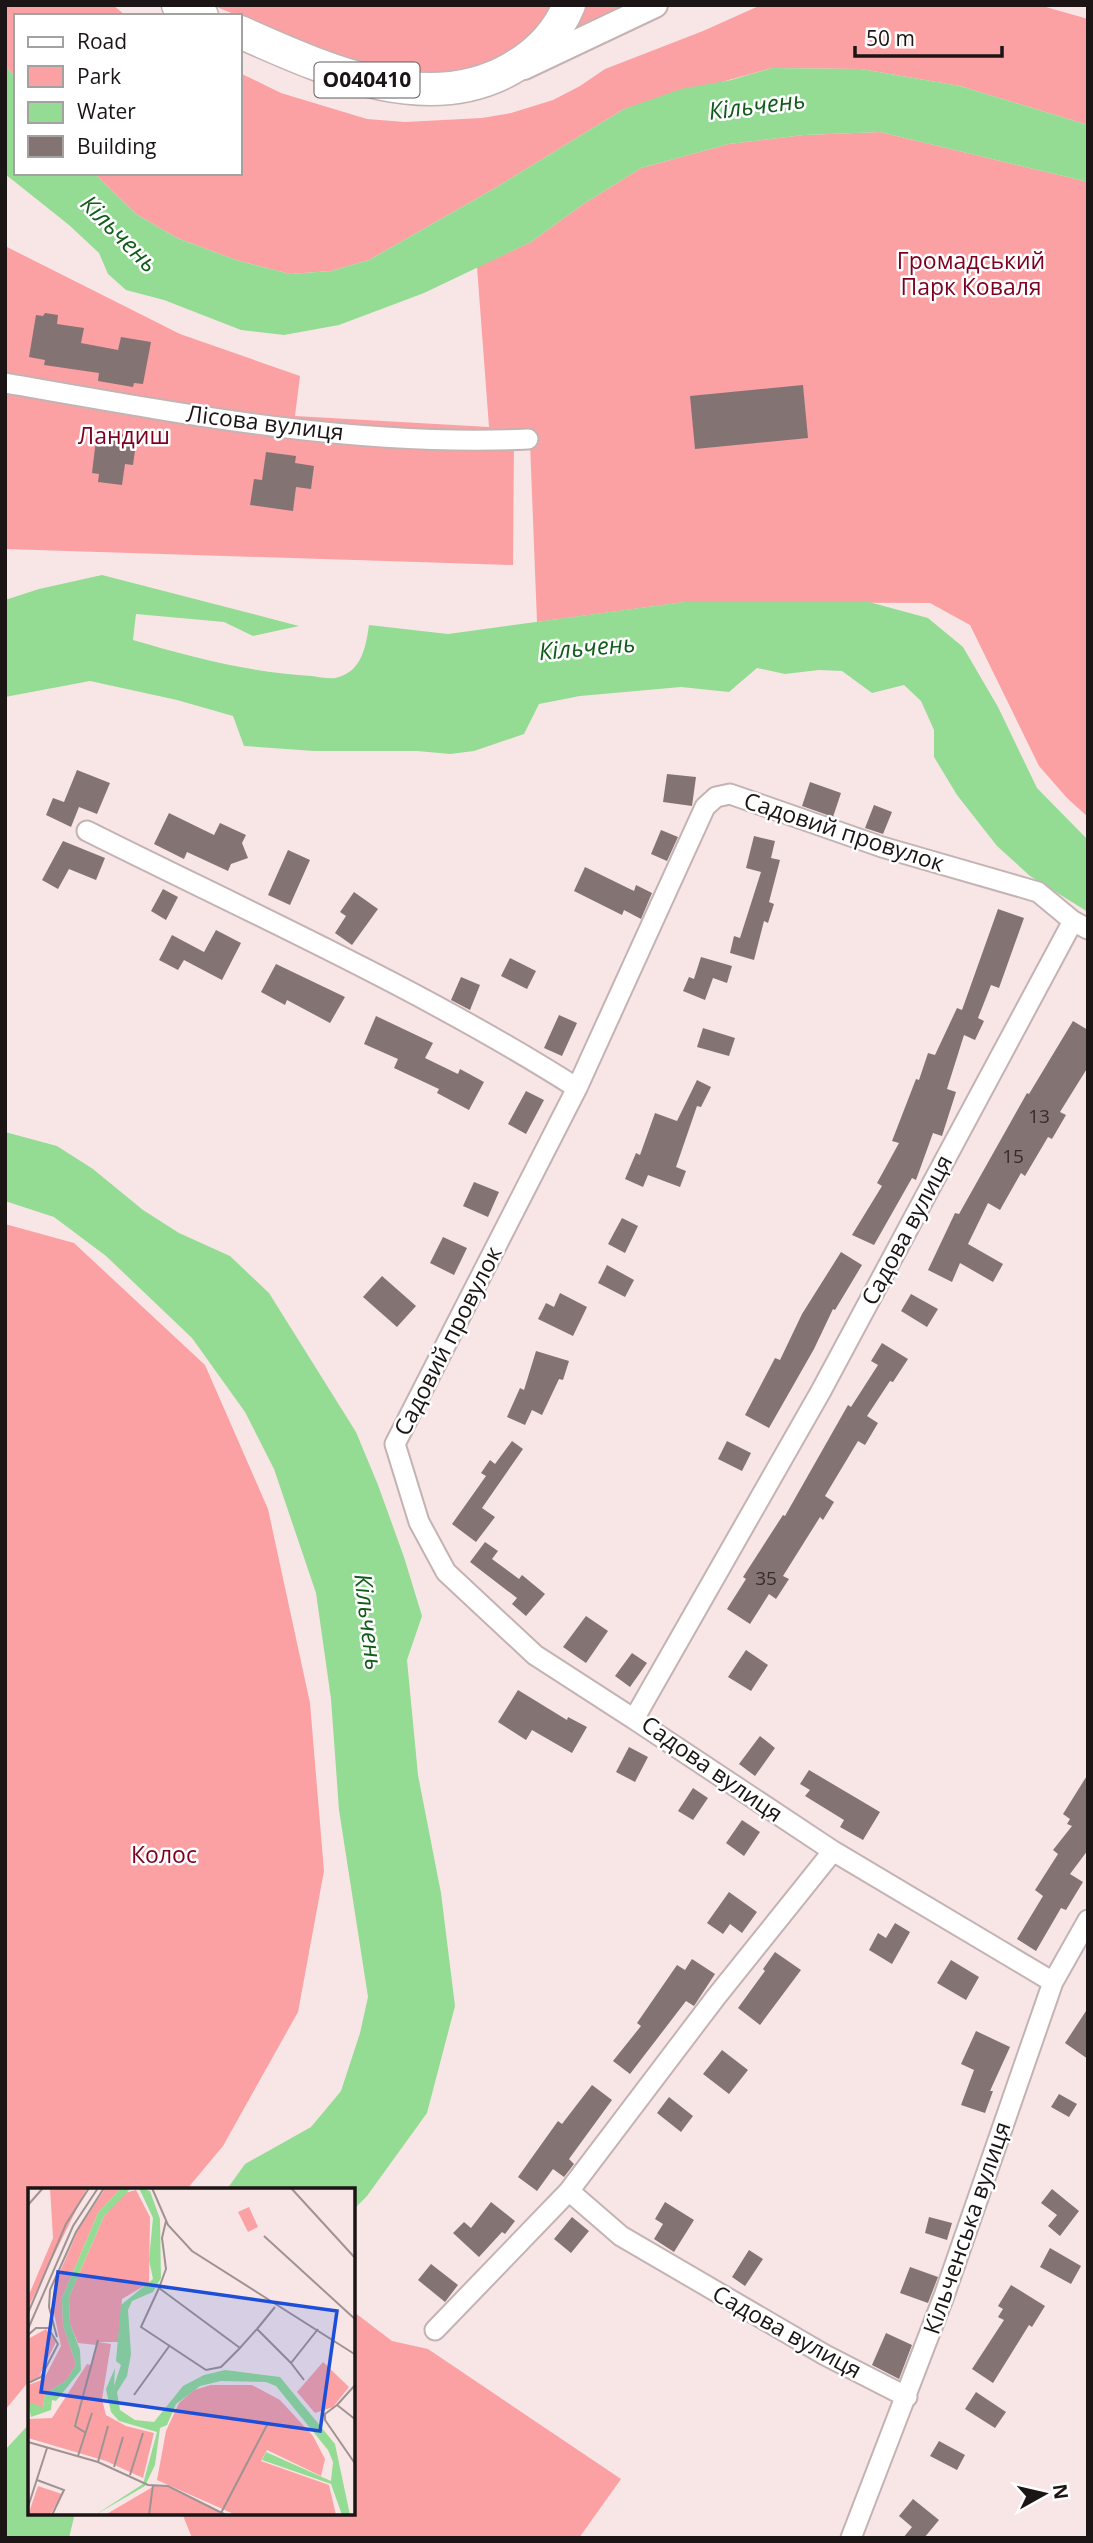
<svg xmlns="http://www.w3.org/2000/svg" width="1093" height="2543" font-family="'Open Sans',sans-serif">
<rect width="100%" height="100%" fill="#f8e6e6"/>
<path fill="#fba1a4" d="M5,5H113L126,16H16V78L5,65Z
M212,5H557L532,41L477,68L442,73H406L352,63Z
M582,5H625L561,36Z
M761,5H1039L1088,19V125L960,86L861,69L772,68L624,109L495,188L369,260L331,271L290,274L236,260L177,238L136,214L94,173H240V73L281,93L367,119L405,122L482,118L511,113L553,100L580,86L605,69L703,31Z
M880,132L1088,182V817L1067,798L1039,766L970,625L930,603L685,602L537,622L530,443L514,442L513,565L5,549V246L180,334L300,376L295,416L489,427L477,267L531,242L582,205L641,168L729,144L804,135Z
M5,1224L74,1243L205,1365L268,1509L310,1703L324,1871L298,2012L223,2146L187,2189L30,2190V2380L5,2410Z
M354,2312L392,2341L428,2349L621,2479L579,2538H192L182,2513H354Z"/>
<path fill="#94dc94" d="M5,65L16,78V173H94L136,214L177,238L236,260L290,274L331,271L369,260L495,188L624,109L681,89L731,80L772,68L861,69L960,86L1088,125V182L880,132L804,135L729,144L641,168L582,205L531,242L424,293L339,325L284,335L241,330L164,300L126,290L108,274L99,253L69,225L5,174Z
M102,575L299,626L253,636L224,622L136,614L133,640C191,657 252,673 312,676C320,677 332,680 339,677C362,670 366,646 369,625L448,634L684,602H869L928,618L963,647L998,707L1037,788L1088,840V912L1030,876L997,846L957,795L934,757V730L921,701L904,685L872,693L842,671L819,670L785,674L757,668L729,692L681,687L580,696L539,704L524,734L474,751L450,754L417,751H314L244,746L233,716L177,700L90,681L5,697V600L39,589Z
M5,1132L57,1146L93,1169L143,1210L179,1233L230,1256L269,1293L356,1432L378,1485L404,1557L422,1616L407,1660L418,1775L441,1893L455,2006L427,2113L367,2196L354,2209V2190L227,2189L245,2164L311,2127L341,2091L360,2033L368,1997L339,1810L331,1699L316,1593L274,1469L245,1412L192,1338L106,1256L54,1217L5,1201Z
M30,2423V2513H75L69,2538H5V2450Z"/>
<path fill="#847373" d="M45,313L58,315L57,324L84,328L81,343L118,350L121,337L151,342L143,384L134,383L133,387L98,381L99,373L44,365L45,360L29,357L36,315L43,316Z
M803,385L808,438L695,449L690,396Z
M97,431L137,436L133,465L125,464L122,485L98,482L99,474L92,473Z
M266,452L296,456L295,463L314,466L311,489L296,487L293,511L250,505L254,479L262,480Z
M77,770L110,783L97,814L79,807L71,827L46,815L53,798L64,802Z
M667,774L696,777L692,806L663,802Z
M810,782L841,793L833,817L802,806Z
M874,805L892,812L883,834L865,828Z
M169,813L214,835L220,823L246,835L242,843L248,858L231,864L228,871L187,852L184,859L154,844Z
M661,830L678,837L667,861L651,854Z
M754,836L775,841L771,858L780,860L769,902L774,904L768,923L764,921L754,960L730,953L734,936L740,938L761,872L746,868Z
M63,841L105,858L96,880L69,869L58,889L42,880Z
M288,850L310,860L290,905L268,895Z
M585,867L634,891L636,885L652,893L641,919L624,910L622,915L574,891Z
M163,889L178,897L166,920L151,911Z
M354,892L378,909L352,945L335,933L346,916L340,912Z
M998,909L1024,918L999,988L991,985L978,1018L984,1021L975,1040L964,1035L947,1089L956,1092L942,1136L933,1133L916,1180L912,1178L874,1245L852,1235L882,1186L877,1183L899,1143L892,1141L916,1079L919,1080L928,1053L935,1055L957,1008L962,1010Z
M216,930L241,943L222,980L184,960L178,970L159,960L172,935L204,952Z
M701,957L732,966L727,983L713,978L705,1000L683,991L689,977L694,979Z
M510,958L536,971L527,989L501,976Z
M276,964L345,997L330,1023L287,1000L285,1005L261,992Z
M461,977L480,985L470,1010L451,1000Z
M559,1015L577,1023L562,1056L544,1048Z
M376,1016L433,1043L425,1058L458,1074L460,1069L484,1082L469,1110L437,1093L439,1089L394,1068L398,1059L364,1044Z
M1073,1021L1088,1030V1067L1060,1112L1066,1115L1052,1139L1048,1137L1025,1176L1021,1173L1000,1210L988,1203L968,1244L1003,1264L993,1282L960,1263L952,1282L928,1270L955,1213L959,1214L1027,1093L1029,1094Z
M703,1028L735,1038L729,1056L697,1047Z
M697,1080L711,1087L701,1107L697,1106L676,1167L686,1171L680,1187L648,1175L643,1187L625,1179L636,1153L640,1155L655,1113L677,1121Z
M526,1091L544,1100L526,1134L508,1124Z
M474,1182L499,1192L488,1217L463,1206Z
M622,1218L638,1226L625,1253L608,1244Z
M443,1237L467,1248L454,1275L430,1263Z
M841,1252L862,1265L835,1310L833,1309L814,1349L769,1428L745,1415L775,1358L780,1360L802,1314Z
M607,1265L634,1280L625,1297L598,1283Z
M382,1276L416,1306L397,1327L363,1297Z
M560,1293L587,1307L573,1336L538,1319L546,1303L554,1307Z
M911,1294L938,1309L927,1327L901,1311Z
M882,1343L908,1359L893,1382L890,1381L867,1416L878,1423L865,1445L858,1441L825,1496L834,1502L823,1520L820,1517L783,1576L789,1579L776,1599L769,1594L750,1624L727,1609L746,1579L743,1577L783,1515L785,1516L848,1405L851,1407L878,1365L871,1361Z
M536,1351L569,1361L563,1380L559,1379L542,1415L532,1410L525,1425L507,1417L520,1388L524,1390Z
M512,1441L523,1449L482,1508L495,1517L476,1542L452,1524L486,1476L481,1473L490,1460L495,1464Z
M727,1441L751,1453L742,1471L718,1459Z
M485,1542L498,1551L492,1559L519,1579L522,1575L545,1594L526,1616L512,1604L517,1598L470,1562Z
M586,1616L608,1631L586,1663L563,1647Z
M746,1650L768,1665L751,1691L728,1677Z
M632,1653L647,1663L630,1687L615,1676Z
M518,1690L567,1720L568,1717L587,1727L572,1753L532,1730L526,1740L498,1722Z
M760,1736L775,1748L755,1776L739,1764Z
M629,1747L648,1757L635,1782L616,1772Z
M809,1770L880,1812L863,1840L840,1827L844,1820L805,1796L810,1790L800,1784Z
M1088,1774V1850L1070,1874L1083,1882L1066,1910L1061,1908L1036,1951L1017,1939L1043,1896L1035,1890L1058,1854L1053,1850L1072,1826L1067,1824L1070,1819L1063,1814Z
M693,1788L708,1798L693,1820L678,1811Z
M742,1820L760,1832L744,1856L726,1843Z
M729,1892L757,1912L742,1933L730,1924L723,1934L707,1923Z
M895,1923L910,1932L892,1964L869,1950L878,1933L886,1938Z
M775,1952L801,1970L760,2025L738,2008L765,1971L763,1969Z
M692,1959L715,1974L694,2006L686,2001L630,2074L613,2061L641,2026L637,2023L677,1965L685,1970Z
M951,1960L979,1977L966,2000L937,1983Z
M1088,2008V2059L1065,2043Z
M976,2031L1010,2047L990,2091H993L985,2113L961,2105L974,2070L961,2064Z
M722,2050L748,2070L729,2094L703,2074Z
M592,2085L612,2100L569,2159L574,2164L564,2177L553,2169L537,2191L518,2177L558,2121L562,2124Z
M1059,2094L1077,2104L1069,2117L1051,2107Z
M669,2097L693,2116L681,2132L657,2113Z
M1052,2189L1079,2211L1060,2236L1048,2226L1057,2215L1041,2203Z
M491,2202L515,2221L505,2234L502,2232L479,2257L453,2233L464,2222L471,2228Z
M665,2202L694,2220L674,2252L654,2239L663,2224L655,2219Z
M572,2217L589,2231L571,2253L554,2239Z
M929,2217L952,2223L947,2240L925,2233Z
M1050,2248L1081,2266L1071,2284L1040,2267Z
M749,2250L763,2259L745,2286L732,2277Z
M431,2264L458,2285L445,2302L418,2280Z
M910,2267L938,2277L928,2303L900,2293Z
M1011,2285L1045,2306L1032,2327L1029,2325L993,2383L972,2369L1004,2320L998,2317L1003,2309L998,2306Z
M886,2333L912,2345L899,2379L872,2365Z
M976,2392L1006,2412L995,2428L965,2409Z
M939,2441L965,2455L957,2470L930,2456Z
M913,2499L939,2520L924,2538H903L912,2527L899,2516Z"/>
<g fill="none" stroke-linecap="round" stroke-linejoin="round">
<g stroke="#c5b3b3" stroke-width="23">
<path id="minor" d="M5,383C178,413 352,447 528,439
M87,831C251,913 423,990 577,1088
M634,1719L535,1655L446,1572L419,1522L395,1444L577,1088L705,807L716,797L730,794L882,847L1038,892L1073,921
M833,1851L1053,1982
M435,2330L569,2191
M907,2397L825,2355L621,2236L569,2191L716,1997L833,1851L634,1719L821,1391L1073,921L1088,929
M851,2538L944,2296L1053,1982L1088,1920"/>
</g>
<g stroke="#c5b3b3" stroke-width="28">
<path id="tertiary" d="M524,67L655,5"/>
</g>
<g stroke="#c5b3b3" stroke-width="35">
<path id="trunk" d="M178,5L202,16
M240,32C322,68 426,118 512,68C537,54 558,32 569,5"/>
</g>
<use href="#minor" stroke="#fff" stroke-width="19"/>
<use href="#tertiary" stroke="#fff" stroke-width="24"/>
<use href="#trunk" stroke="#fff" stroke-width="32"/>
</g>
<g text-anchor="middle" stroke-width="5" stroke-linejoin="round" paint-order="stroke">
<g font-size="19" fill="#352c2c">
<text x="1039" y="1123">13</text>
<text x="1013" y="1163">15</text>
<text x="766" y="1585">35</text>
</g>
<rect fill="#fff" stroke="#5f5b5b" stroke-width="2" x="314.5" y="62.5" width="105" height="35" rx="5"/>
<g font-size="21" font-weight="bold" fill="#1b1515">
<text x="367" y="87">О040410</text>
</g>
<g font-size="23" fill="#7e0021" stroke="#fff">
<text x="971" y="269">Громадський<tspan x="971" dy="26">Парк Коваля</tspan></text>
<text x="124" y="444">Ландиш</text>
<text x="164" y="1863">Колос</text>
</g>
<g font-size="23" fill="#1b1515" stroke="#fff">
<text transform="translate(265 423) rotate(7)" y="8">Лісова вулиця</text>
<text transform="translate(844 832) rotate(18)" y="8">Садовий провулок</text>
<text transform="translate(907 1230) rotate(-62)" y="8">Садова вулиця</text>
<text transform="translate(448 1341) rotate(-63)" y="8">Садовий провулок</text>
<text transform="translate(712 1769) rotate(35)" y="8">Садова вулиця</text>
<text transform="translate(967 2228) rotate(-71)" y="8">Кільченська вулиця</text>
<text transform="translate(787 2332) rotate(29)" y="8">Садова вулиця</text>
</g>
<g font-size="24" font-style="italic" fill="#105c1a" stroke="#fff">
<text transform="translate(757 106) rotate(-7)" y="8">Кільчень</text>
<text transform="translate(119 234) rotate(45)" y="8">Кільчень</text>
<text transform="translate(587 648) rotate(-5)" y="8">Кільчень</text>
<text transform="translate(368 1622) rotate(83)" y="8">Кільчень</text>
</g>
</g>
<g transform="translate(28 2188)">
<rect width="327" height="327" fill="#f8e6e6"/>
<path d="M22,0H59L0,120V109L25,50ZM93,0L70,25L34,110L35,137L48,176L39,192L17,206L15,219H7L0,214V197L16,191L33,158L24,116L27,95L51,40L77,1ZM108,2L122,29L121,95L94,111L90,154H70L83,156L74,211L78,227L98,238L126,245L115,290L78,273L0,250V231L24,230L59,176L63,177L68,157L50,155L42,136L41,109L76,28L96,5ZM221,19L230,39L220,44L210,24ZM18,141L28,154L11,189L0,194V151ZM295,174L321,199L305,219L287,225L269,204ZM183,197H224L252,212L285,248L297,271L293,288L239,262L233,273L301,297L308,327H208L129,292L138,243L151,215L166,202ZM128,297L138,298L199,327H77ZM10,298L34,306L22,327H0Z" fill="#fba1a4"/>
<path d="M93,0H103L76,28L41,109L42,136L52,162L53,182L28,213L24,212L23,222L3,229L0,214L15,219L17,206L39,192L48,176L35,137L34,110L70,25ZM111,0L122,3L132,31L133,90L125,104L104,113L100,122L103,166L99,188L89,204L92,222L107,232L126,234L155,198L176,187L197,182L252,189L307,256L322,327H314L303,296L234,272L238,264L303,293L305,274L300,262L248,198L238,194L193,193L172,198L148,216L139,237L132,240L127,277L117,298L67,327L115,296L129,244L91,233L83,224L78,201L87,180L86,198L93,177L88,173L93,117L125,91L121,72L125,30Z" fill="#94dc94"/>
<path fill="none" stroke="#a09292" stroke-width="2" d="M124,0L140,37L164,63L328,167M263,0L328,71M0,17L15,0M138,33L134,50L138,81L131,100L212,160L229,141L263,175L290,141M236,48L328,132M131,100L113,139L178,182L193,179L212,160M0,125L38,36L61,0M0,141L45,38L70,0M229,141L247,119M0,147L8,140H20L30,156L13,189L0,195M29,149L21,119L22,102L48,44L76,0M263,175L276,192M328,196L309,217L328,232M106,207L142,157M309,217L297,226V232L328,277M58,245L47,238L70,152M0,254L70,274L120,297L140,298L198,327M50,268L64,225M70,274L80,238M86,279L95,249M102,287L115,245M9,292L36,302L24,327M0,319L19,260M193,325L240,235M121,327L125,297"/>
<path fill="#1d4ed8" fill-opacity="0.15" stroke="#1d4ed8" stroke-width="3.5" d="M30,84L309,123L292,243L13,204Z"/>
<rect width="327" height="327" fill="none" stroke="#1b1515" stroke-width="3.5"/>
</g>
<rect width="1093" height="2543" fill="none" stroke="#1b1515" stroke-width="14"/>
<rect x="14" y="14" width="228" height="161" fill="#ffffff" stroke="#a4a1a1" stroke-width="2"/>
<rect x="28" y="37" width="35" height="10" fill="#ffffff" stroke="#a4a1a1" stroke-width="2"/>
<text x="77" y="49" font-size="21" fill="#1b1515">Road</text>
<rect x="28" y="66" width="35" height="21" fill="#fba1a4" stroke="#a4a1a1" stroke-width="2"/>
<text x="77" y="84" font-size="21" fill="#1b1515">Park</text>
<rect x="28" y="102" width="35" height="21" fill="#94dc94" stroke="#a4a1a1" stroke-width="2"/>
<text x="77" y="119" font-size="21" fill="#1b1515">Water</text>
<rect x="28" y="136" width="35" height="21" fill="#847373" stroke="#a4a1a1" stroke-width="2"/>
<text x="77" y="154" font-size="21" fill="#1b1515">Building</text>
<g transform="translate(1044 2494) rotate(82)" stroke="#ffffff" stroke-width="5" paint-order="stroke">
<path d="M0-5L12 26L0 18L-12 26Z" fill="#1b1515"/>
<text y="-10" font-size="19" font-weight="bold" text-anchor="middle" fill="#1b1515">N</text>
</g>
<path d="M855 46v10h147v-10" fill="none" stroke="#1b1515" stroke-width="3.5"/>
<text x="866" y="46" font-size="21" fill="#1b1515" stroke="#ffffff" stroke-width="5" paint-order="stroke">50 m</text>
</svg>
